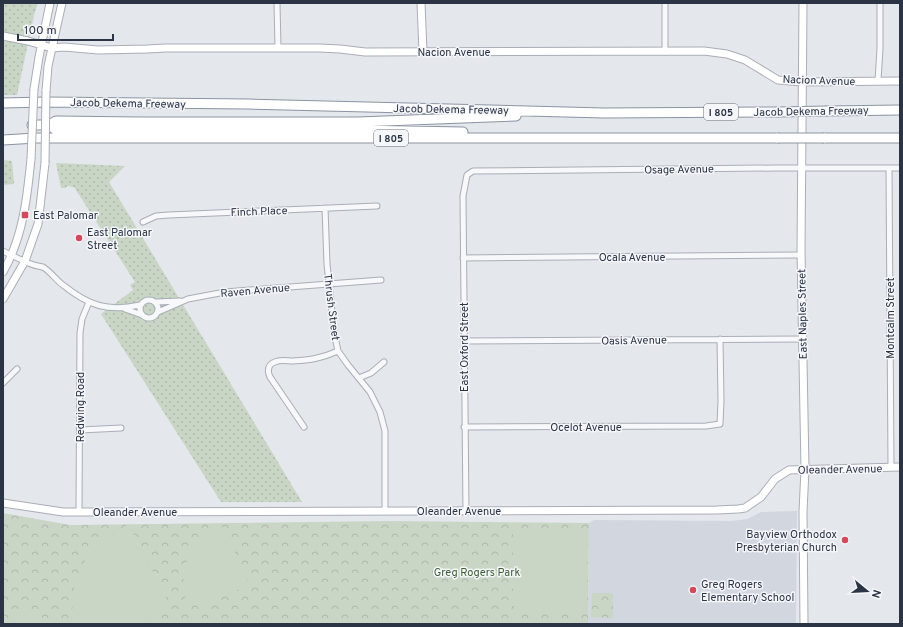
<svg xmlns="http://www.w3.org/2000/svg" width="903" height="627" font-family="Overpass,sans-serif">
<defs>
<pattern id="grass-dots" width="8" height="8" patternUnits="userSpaceOnUse"><rect width="8" height="8" fill="#c9d6c5"/><path d="M2 2h.1M6 6h.1" fill="none" stroke="#adb8ab" stroke-width="1.8" stroke-linecap="round"/></pattern>
<pattern id="park-crowns" width="20" height="18" patternUnits="userSpaceOnUse"><rect width="20" height="18" fill="#c9d6c5"/><path d="M2 6a3 3 0 1 1 6 0M12 15a3 3 0 1 1 6 0" fill="none" stroke="#adb8ab"/></pattern>
</defs>
<rect width="100%" height="100%" fill="#e4e7ec"/>
<path fill="#d2d6de" d="M797,511L796,624H588L589,523L594,520L732,521L747,519L761,512Z"/>
<path fill="url(#grass-dots)" d="M3,3H38L34,15L17,95H3Z
M3,160L12,161L14,184L3,185Z
M56,163L125,166L109,182L302,502H221L101,314L133,290L130,285L135,282L74,187L67,186L66,188H61Z"/>
<path fill="url(#park-crowns)" d="M3,513L70,525L387,521L589,523L588,624H3Z
M592,593H613V618L591,617Z"/>
<path fill="#c9d6c5" d="M128,524L169,603L164,614L135,624H74C69,597 76,566 97,546C107,537 118,532 128,524Z
M223,527L248,581L245,587L203,603L187,604C181,579 182,558 202,539C208,534 215,529 223,527Z
M588,528L587,610L582,613H521L513,605V529Z
M12,612H42V622L50,623L51,624H6L10,620Z"/>
<g fill="none" stroke-linecap="round" stroke-linejoin="round">
<g stroke="#a9aeb7" stroke-width="7">
<path id="street" d="M277,3L278,48
M665,3V52
M878,81L880,48V3
M889,168L891,467
M325,208L327,264L334,332L338,351L348,365L370,392L380,412L385,431V511
M143,222L156,216L169,215L377,206
M3,251C12,256 22,260 31,264C35,266 39,266 43,267C51,272 56,280 63,285C89,306 108,312 140,305
M463,258L801,255
M140 309a9 9 0 1 1 18 0a9 9 0 1 1-18 0Z
M156,302L180,301
M125,309L142,315
M158,312L188,299L225,292L381,280
M464,341L803,339
M359,378L371,373L384,362
M3,383L17,369
M304,427L270,377C267,371 268,364 275,362C280,359 288,361 293,361C311,360 322,358 338,351
M464,427L706,426L720,424L721,401L720,339
M80,430L121,428
M79,512L80,333L82,319L89,302
M466,512L463,196L467,175L473,171L776,168H900"/>
</g>
<g stroke="#a9aeb7" stroke-width="9">
<path id="secondary" d="M421,3L423,52
M803,3L801,251L805,469L803,512L804,624
M3,36L28,41L52,48L64,47L98,50L147,49L165,48H319L340,49L365,52L704,51L727,54L745,60L778,80L802,82L900,81
M34,89L39,57L50,3
M46,91L48,66L62,3
M3,272C23,237 27,199 31,159
M3,299L25,261L38,224L45,163
M3,503L63,512H79L717,510L738,509L745,508L761,497L775,479L789,470L900,467"/>
</g>
<g stroke="#8b94a3" stroke-width="11">
<path id="highway" d="M3,103L45,102L249,104L604,113L778,112
M827,111L900,110
M32,125H49L56,130H355L463,132
M49,125L56,121L140,122H358L516,116
M824,138H900
M3,140L36,138H778"/>
</g>
<use href="#street" stroke="#f7f8fa" stroke-width="5"/>
<use href="#secondary" stroke="#fff" stroke-width="7"/>
<use href="#highway" stroke="#fff" stroke-width="9"/>
<g stroke="#a9aeb7" stroke-width="9" stroke-linecap="butt">
<path id="secondary-bridge" d="M31,159L34,89
M45,163L46,91"/>
</g>
<g stroke="#8b94a3" stroke-width="11" stroke-linecap="butt">
<path id="highway-bridge" d="M778,112L827,111
M778,138H824"/>
</g>
<use href="#secondary-bridge" stroke="#fff" stroke-width="7"/>
<use href="#highway-bridge" stroke="#fff" stroke-width="9"/>
</g>
<g fill="#d1495b" stroke="#f4f6f9" stroke-width="1.5">
<rect x="21" y="211" width="8" height="8" rx="2"/>
<circle cx="79" cy="238" r="4"/>
<circle cx="845" cy="540" r="4"/>
<circle cx="693" cy="590" r="4"/>
</g>
<g text-anchor="middle" stroke-width="3" stroke-linejoin="round" paint-order="stroke">
<g fill="#f4f6f9" stroke="#676e7b" stroke-width="1">
<rect x="704" y="104" width="34" height="16" rx="3"/>
<rect x="374" y="130" width="34" height="16" rx="3"/>
</g>
<g font-size="10" font-weight="bold" fill="#2b3445">
<text x="721" y="116">I 805</text>
<text x="391" y="142">I 805</text>
</g>
<g font-size="11" fill="#2b3445" stroke="#f4f6f9">
<text x="454" y="56">Nacion Avenue</text>
<text transform="translate(819 80) rotate(2)" y="4">Nacion Avenue</text>
<text transform="translate(128 103) rotate(1)" y="4">Jacob Dekema Freeway</text>
<text transform="translate(451 109) rotate(1)" y="4">Jacob Dekema Freeway</text>
<text transform="translate(811 111) rotate(-1)" y="4">Jacob Dekema Freeway</text>
<text transform="translate(679 169) rotate(-1)" y="4">Osage Avenue</text>
<text transform="translate(259 211) rotate(-2)" y="4">Finch Place</text>
<text x="632" y="261">Ocala Avenue</text>
<text transform="translate(255 290) rotate(-5)" y="4">Raven Avenue</text>
<text transform="translate(332 307) rotate(83)" y="4">Thrush Street</text>
<text transform="translate(802 314) rotate(-91)" y="4">East Naples Street</text>
<text transform="translate(890 318) rotate(-90)" y="4">Montcalm Street</text>
<text transform="translate(634 340) rotate(-1)" y="4">Oasis Avenue</text>
<text transform="translate(464 347) rotate(-90)" y="4">East Oxford Street</text>
<text transform="translate(80 407) rotate(-90)" y="4">Redwing Road</text>
<text x="586" y="431">Ocelot Avenue</text>
<text transform="translate(840 469) rotate(-1)" y="4">Oleander Avenue</text>
<text x="459" y="515">Oleander Avenue</text>
<text x="135" y="516">Oleander Avenue</text>
</g>
<g font-size="11" fill="#2b3445" stroke="#f4f6f9" text-anchor="start">
<text x="33" y="219">East Palomar</text>
<text x="87" y="236">East Palomar<tspan x="87" dy="13">Street</tspan></text>
<text x="837" y="538" text-anchor="end">Bayview Orthodox<tspan x="837" dy="13">Presbyterian Church</tspan></text>
<text x="701" y="588">Greg Rogers<tspan x="701" dy="13">Elementary School</tspan></text>
</g>
<g font-size="11" fill="#3f6138" stroke="#f4f6f9">
<text x="477" y="576">Greg Rogers Park</text>
</g>
</g>
<rect width="903" height="627" fill="none" stroke="#2b3445" stroke-width="8"/>
<g transform="translate(867 591) rotate(108)" stroke="#f4f6f9" stroke-width="3" paint-order="stroke">
<path d="M0-3L7 15L0 10L-7 15Z" fill="#2b3445"/>
<text y="-6" font-size="11" font-weight="bold" text-anchor="middle" fill="#2b3445">N</text>
</g>
<path d="M18 34v6h95v-6" fill="none" stroke="#2b3445" stroke-width="2"/>
<text x="24" y="34" font-size="12" fill="#2b3445" stroke="#f4f6f9" stroke-width="3" paint-order="stroke">100 m</text>
</svg>
